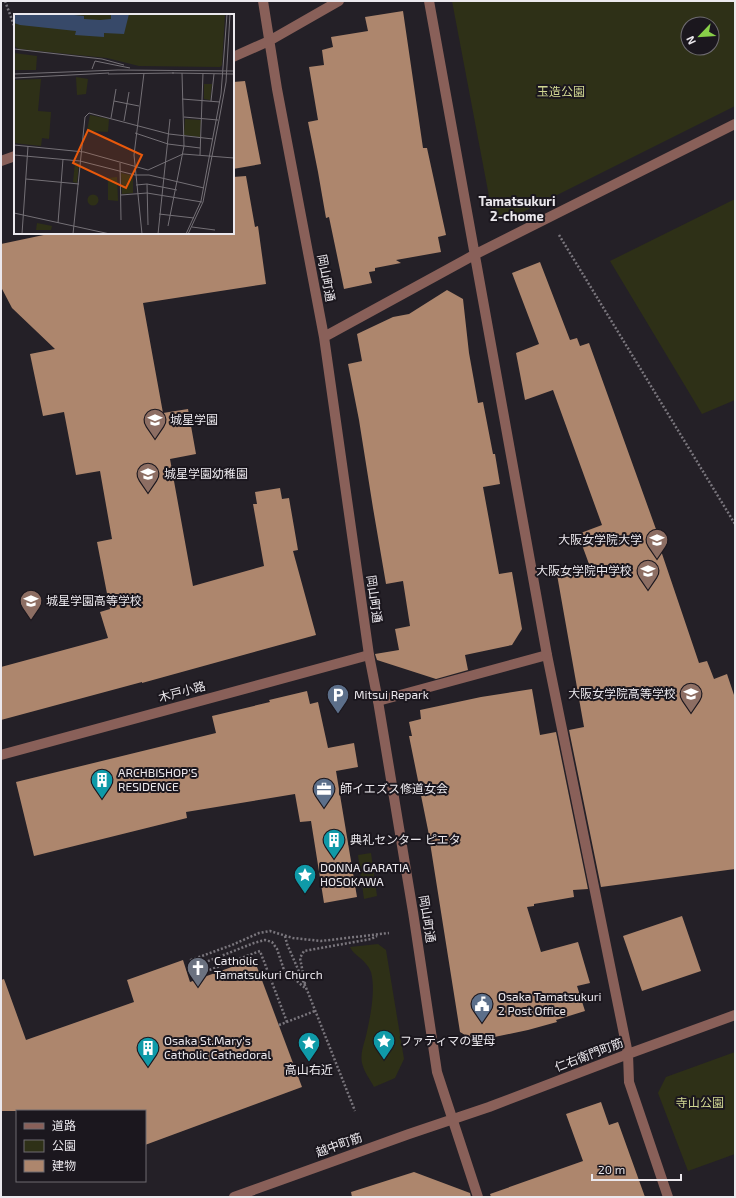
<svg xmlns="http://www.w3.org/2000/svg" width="736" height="1198" font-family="'Exo 2','Noto Sans JP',sans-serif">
<rect width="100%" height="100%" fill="#242027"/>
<path fill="#2e3017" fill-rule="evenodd" d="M452,1H735V106L507,220L492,212ZM688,24H712V48H688Z
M735,199V400L702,414L610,261Z
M371,853L377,896L364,899L358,855Z
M378,944L386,950L404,1059L395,1078L374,1087C370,1079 364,1072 362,1063C360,1054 364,1044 366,1036C370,1018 376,991 371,972C366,959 354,956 350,947Z
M735,1052V1154L688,1171L658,1093L666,1077Z"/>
<path fill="#ad866d" d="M403,11L423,148H427L446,235L438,237L441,252L396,260L401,263L375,268V271L369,272L372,283L344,289L329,217L326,218L318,172L308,122L318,120L309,67L324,65L322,50L333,47L331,37L368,31L365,17Z
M245,81L261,164L233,169V82Z
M246,176L255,227L258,226L266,284L143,303L163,413L188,409L196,454L170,459L193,586L264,566L253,504H257L255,492L280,488L282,499L289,498L298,550L293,551L316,635L142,683V682L1,720V667L108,638L100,612L110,609L97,542L112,539L100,471L76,475L64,412L43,416L30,354L55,349L12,308L1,287V244L53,233H233V177Z
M540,262L570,340L577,338L580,346L589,343L657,532L655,533L699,663L707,661L714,679L727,674L735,698V869L601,887L569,730L584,727L556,569L589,564L578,534L602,525L553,390L525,400L516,353L539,344L512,273Z
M447,290L463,299L469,353L478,403L483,402L493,454H495L500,484L483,487L499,574L512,572L522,629L512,645L465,655L468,670L436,679L377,660L375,654L399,650L395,629L410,626L403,581L386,584L373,508L359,420L348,364L362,361L357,334L393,317L409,314Z
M532,689L540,735L556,732L588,889L573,890L574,897L534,904V906L527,907L541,952L578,942L590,983L577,986L585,1011L556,1020L557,1022L528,1030L475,1041L460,1032L428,830L409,736H412L409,722L421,719L420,710L481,697Z
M307,691L310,704L318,702L328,748L354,743L358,767L336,771L357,897L324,903L311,821L300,822L295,794L186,812L187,818L34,856L16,782L216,733L212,716L270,702L269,700Z
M682,916L701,971L642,991L623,936Z
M254,959L302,1087L145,1145V1111H1V980L4,979L26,1040L134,1002L127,980L183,960L190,982Z
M601,1102L609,1125L618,1122L645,1197H491L490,1194L583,1161L566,1114Z
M414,1172L470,1193L471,1197H352L351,1192Z"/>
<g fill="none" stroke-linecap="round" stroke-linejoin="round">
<path stroke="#7a767d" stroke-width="2.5" stroke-dasharray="2 2" stroke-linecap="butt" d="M5,1L15,28
M559,235L735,524
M285,936L287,944L307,990L355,1111
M193,967L254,943L265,940L272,942L277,949L284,970L305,988
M305,984L300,958L304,951L371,939L377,936
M287,1022L260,951L196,975L191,960L232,945L259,933L270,931L293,938L321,941L389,933
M279,1025L315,1011"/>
<path stroke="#896059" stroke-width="10" d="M378,701L547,655
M1,755L369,655"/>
<path stroke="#896059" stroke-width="10" d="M263,1L277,89L324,337L369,655L378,701L413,912L437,1072L478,1197
M429,1L547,655L628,1054L629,1082L668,1197
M233,57L269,41L339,1
M1,161L15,156
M324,337L474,255L735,124
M234,1197L409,1134L489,1107L628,1054L735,1015"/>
</g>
<defs>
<g id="school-pin" transform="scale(1.15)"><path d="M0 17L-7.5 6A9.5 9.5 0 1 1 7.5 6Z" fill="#8d6e63" stroke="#1b171e"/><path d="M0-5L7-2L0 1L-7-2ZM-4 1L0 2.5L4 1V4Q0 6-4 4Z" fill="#fff"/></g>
<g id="university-pin" transform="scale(1.15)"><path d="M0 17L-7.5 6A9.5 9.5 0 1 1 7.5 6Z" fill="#8d6e63" stroke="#1b171e"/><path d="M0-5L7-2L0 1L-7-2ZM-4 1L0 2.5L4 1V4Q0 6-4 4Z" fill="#fff"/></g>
<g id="parking-pin" transform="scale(1.15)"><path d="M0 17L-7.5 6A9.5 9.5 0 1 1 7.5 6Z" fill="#5c6f8a" stroke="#1b171e"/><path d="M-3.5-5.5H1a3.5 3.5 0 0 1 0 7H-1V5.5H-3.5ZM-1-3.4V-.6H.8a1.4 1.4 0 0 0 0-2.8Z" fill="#fff"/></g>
<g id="building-pin" transform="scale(1.15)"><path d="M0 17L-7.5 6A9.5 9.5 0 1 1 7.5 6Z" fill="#0f9aa8" stroke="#1b171e"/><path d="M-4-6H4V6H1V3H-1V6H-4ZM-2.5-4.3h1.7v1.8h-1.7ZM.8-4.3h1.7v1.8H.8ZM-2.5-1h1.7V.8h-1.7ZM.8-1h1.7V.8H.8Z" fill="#fff"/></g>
<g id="office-pin" transform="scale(1.15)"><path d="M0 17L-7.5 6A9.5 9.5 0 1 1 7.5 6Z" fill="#5c6f8a" stroke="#1b171e"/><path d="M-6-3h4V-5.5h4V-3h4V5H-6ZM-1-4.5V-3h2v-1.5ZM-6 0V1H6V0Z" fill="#fff"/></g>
<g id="sight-pin" transform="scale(1.15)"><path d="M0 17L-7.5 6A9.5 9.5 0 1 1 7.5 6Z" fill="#0f9aa8" stroke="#1b171e"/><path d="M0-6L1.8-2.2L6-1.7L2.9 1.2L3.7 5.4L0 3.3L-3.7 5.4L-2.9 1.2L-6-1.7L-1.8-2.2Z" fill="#fff"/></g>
<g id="church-pin" transform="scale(1.15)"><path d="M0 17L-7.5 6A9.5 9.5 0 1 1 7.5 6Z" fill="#6b7280" stroke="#1b171e"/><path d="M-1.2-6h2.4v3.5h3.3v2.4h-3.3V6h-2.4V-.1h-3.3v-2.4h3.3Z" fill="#fff"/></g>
<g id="civic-pin" transform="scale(1.15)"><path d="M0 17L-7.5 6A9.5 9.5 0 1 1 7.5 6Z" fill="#5c6f8a" stroke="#1b171e"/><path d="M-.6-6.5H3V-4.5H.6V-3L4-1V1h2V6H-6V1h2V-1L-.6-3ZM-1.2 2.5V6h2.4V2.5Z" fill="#fff"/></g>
</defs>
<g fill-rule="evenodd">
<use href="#school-pin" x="155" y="420"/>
<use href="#school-pin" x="148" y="474"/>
<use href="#university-pin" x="657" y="540"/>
<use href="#school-pin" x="648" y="571"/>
<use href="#school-pin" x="31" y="601"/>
<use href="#school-pin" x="691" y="694"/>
<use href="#parking-pin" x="338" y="695"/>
<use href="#building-pin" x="102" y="780"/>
<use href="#office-pin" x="324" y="789"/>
<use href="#building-pin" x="334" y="840"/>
<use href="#sight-pin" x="305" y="875"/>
<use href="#church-pin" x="198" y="968"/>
<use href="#civic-pin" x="482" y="1004"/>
<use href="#sight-pin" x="384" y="1041"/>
<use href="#sight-pin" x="309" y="1043"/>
<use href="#building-pin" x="148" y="1048"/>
</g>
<g text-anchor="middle" stroke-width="4" stroke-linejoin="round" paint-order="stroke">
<g font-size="12" fill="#d1d792" stroke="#1b171e">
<text x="561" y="96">玉造公園</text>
<text x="700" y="1107">寺山公園</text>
</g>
<g font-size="12" fill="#ebe8ed" stroke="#1b171e">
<text transform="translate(326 278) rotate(79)" y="4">岡山町通</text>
<text transform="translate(374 599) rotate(82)" y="4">岡山町通</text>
<text transform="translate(182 692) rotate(-15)" y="4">木戸小路</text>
<text transform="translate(427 919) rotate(81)" y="4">岡山町通</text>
<text transform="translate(589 1055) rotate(-21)" y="4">仁右衛門町筋</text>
<text transform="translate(339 1145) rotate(-20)" y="4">越中町筋</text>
</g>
<g font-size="12" fill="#ebe8ed" stroke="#1b171e" text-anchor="start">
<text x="170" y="424">城星学園</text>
<text x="164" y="478">城星学園幼稚園</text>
<text x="642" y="544" text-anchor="end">大阪女学院大学</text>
<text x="632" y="575" text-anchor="end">大阪女学院中学校</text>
<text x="46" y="605">城星学園高等学校</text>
<text x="676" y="698" text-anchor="end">大阪女学院高等学校</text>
<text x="354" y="699">Mitsui Repark</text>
<text x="118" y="777">ARCHBISHOP'S<tspan x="118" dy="14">RESIDENCE</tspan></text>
<text x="340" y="793">師イエズス修道女会</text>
<text x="350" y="844">典礼センター ピエタ</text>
<text x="320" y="872">DONNA GARATIA<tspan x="320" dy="14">HOSOKAWA</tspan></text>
<text x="214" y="965">Catholic<tspan x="214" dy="14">Tamatsukuri Church</tspan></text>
<text x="498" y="1001">Osaka Tamatsukuri<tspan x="498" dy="14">2 Post Office</tspan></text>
<text x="164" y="1045">Osaka St.Mary's<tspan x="164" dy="14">Catholic Cathedoral</tspan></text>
<text x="400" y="1045">ファティマの聖母</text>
<text x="309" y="1074" text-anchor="middle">高山右近</text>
</g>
<g font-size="13" font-weight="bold" fill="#ebe8ed" stroke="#1b171e">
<text x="517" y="206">Tamatsukuri<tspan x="517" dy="15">2-chome</tspan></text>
</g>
</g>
<g transform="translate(14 14)">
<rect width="220" height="220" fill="#242027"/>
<path d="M0,0H211L208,51L206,53L125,52L93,44L5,35L0,32ZM0,39L23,42L22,56H0ZM62,63L74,65L72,80L63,81ZM27,65L24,97L37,98L35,125L28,124L27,132L0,129V66ZM190,70H198L196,86L190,85ZM76,101L95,105L94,118L73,117ZM171,105L187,106L186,123L170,121ZM61,148L65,149L63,169L59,168ZM107,159L119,162V179L108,180ZM103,163L104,187L94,186V164ZM73.5 186a5.5 5.5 0 1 1 11 0a5.5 5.5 0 1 1-11 0ZM23,209L38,212L37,216H22Z" fill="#2e3017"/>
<path d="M0,0L60,1L70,2V5L86,6L97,5V0H115L110,20L90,19V23L61,21L62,17L6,11L0,9Z" fill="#374969"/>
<path fill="none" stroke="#747076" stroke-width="1" d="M0,35L88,45L110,51M78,55L81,47L116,54M158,59L220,60M0,60L104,56L220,57M94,60L160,59M0,64L95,59M168,85L206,88M100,87L125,92M197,87L200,60M170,103L204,106M97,104L102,75M110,107L115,78M121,119L154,130L186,134M0,131L70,138L134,156L169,140L220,144M0,141L66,147L121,161H135L190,174M186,141L189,59M106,149L107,206M12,165L65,170M133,170L134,211M122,171L133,170L163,176M107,181L133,179L188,188M0,199L96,220M145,200L180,204M44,209L49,145M154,212L170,132L168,59M178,213L201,216M8,220L14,132M59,220L71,103L75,99L155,120L199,125M128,220L120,141L130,59M144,220L156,105M172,220L187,187L207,80L213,0M174,220L189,188L205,106L212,68L216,0"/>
<path fill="#e8590c" fill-opacity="0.15" stroke="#e8590c" stroke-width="2" d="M74,116L128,141L112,174L59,149Z"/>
<rect width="220" height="220" fill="none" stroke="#ebe8ed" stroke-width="2"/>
</g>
<rect width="736" height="1198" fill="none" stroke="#ebe8ed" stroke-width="4"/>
<rect x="16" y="1110" width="130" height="72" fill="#1b171e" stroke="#6e6b71"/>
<rect x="24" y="1123" width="20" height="6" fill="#896059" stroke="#6e6b71"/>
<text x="52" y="1130" font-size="12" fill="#ebe8ed">道路</text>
<rect x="24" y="1140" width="20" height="12" fill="#2e3017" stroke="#6e6b71"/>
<text x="52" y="1150" font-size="12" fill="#ebe8ed">公園</text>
<rect x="24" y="1160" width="20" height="12" fill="#ad866d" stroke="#6e6b71"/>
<text x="52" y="1170" font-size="12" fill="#ebe8ed">建物</text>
<g transform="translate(700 36) rotate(245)"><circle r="19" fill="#1b171e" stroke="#6e6b71"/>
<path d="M0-3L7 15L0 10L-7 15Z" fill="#88cf49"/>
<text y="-6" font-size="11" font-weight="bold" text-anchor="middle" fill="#ebe8ed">N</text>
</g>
<path d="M592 1174v6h89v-6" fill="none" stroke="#ebe8ed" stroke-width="2"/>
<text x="598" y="1174" font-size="12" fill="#ebe8ed" stroke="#1b171e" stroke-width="3" paint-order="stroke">20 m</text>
</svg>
